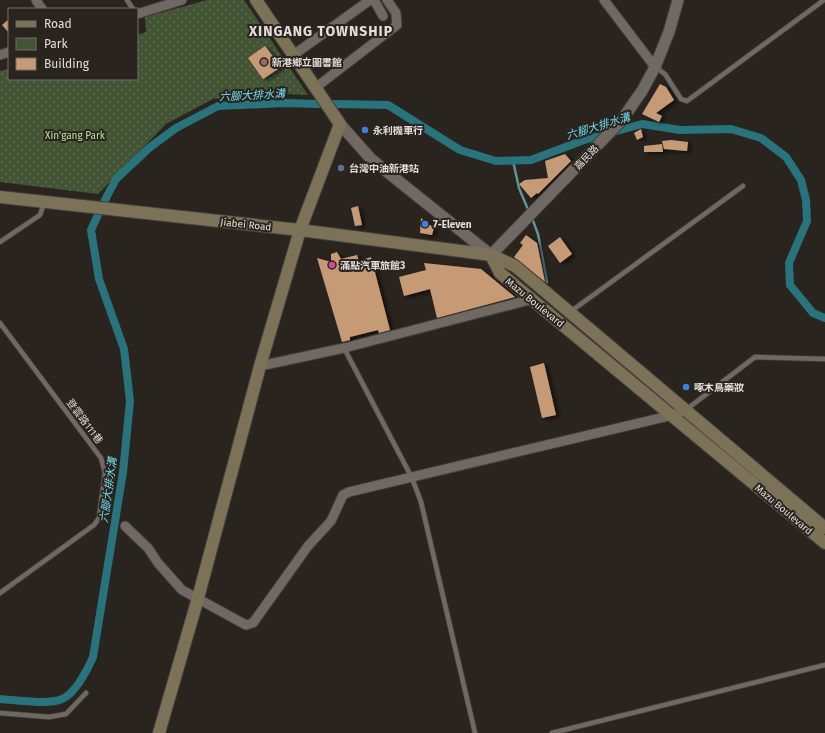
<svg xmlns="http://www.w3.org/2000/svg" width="825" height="733" font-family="'Fira Sans','Noto Sans TC',sans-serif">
<defs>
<pattern id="green-dots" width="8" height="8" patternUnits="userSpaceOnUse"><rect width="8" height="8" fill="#435435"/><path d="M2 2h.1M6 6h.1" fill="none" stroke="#5e6c52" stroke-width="1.8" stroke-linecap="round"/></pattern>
<filter id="shadow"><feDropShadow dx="3.5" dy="2" stdDeviation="2" flood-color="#0009"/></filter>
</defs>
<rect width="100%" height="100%" fill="#2a241f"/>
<path fill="url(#green-dots)" d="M207,0H244L308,95L264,93L213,99L166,124L98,194L0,182V71L9,69V79H137V35L146,32L145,17Z"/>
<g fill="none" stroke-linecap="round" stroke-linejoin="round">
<path stroke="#609398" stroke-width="2.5" d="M513,161L519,188L529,212
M532,218L538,234L547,282"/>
<path stroke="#28737c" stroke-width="8" d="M334,104L388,105L460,150L496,161L531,160L584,140L642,124L680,130L731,129L761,138L786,157L801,180L806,200L807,221L789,263L790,285L813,313L825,318
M104,202L116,179L149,148L176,128L218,106L285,103L318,104
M0,699C16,700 48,705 62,699C75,694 88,669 93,657L123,472L130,401L124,349L99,279L91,230L98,215"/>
</g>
<path fill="#c79a76" filter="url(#shadow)" d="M9,19V33L2,25Z
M265,46L281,67L263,79L248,58Z
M660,84L666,87L674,100L656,113L662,116L659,122L642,114Z
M641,129L643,137L637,140L634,133Z
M671,140L688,142L687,151L664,149L662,141Z
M662,144L663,152H644V146Z
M565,154L571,161L538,194L537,193L531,198L519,184L525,180L548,178L545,161Z
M358,206L362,225L355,226L351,208Z
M421,218L434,228L432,235L420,233Z
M526,235L537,243L545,282L514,257L523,245L520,243Z
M560,237L572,254L560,263L548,246Z
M337,252L341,259L357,255L359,261L371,257L390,330L379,333L378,330L350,337V340L342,342L317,258L331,262V254Z
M424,263L481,269L515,297L437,318L430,289L404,296L399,277L426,270Z
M544,363L556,415L542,418L530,367Z"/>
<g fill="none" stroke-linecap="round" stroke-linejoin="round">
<g stroke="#453f3b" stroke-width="6">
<path id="service" d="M127,0L133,9
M655,67L665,74L681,99L687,101L824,0
M0,242L40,215L44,203
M570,312L743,186
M0,323L101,458L105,473L99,518L94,525L0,593
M344,348L412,478L421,502L475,733
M687,409L755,357L825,359
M0,713L49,717L66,714L86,693
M552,733L825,665"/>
</g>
<g stroke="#453f3b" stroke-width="11">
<path id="minor" d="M36,0L42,9
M374,0L383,16
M604,0L655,67
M137,14L182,0
M0,55L9,52
M292,56L370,0
M315,88L397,25L396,13L387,0
M260,366L344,348L533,299
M125,526L148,548L158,563L182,590L246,625L253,623L308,546L331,521L343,495L349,492L673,415L685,410"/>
</g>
<g stroke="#453f3b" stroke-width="13">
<path id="tertiary" d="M340,124L371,159L491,255L621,121L642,91L655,67L669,32L678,0"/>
</g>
<g stroke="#453f3b" stroke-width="14">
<path id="secondary" d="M0,197L300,230L491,255L515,266L825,528
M491,255L500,273L825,543
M159,733L198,598L260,366L300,230L340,124L256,0"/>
</g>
<use href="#service" stroke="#706862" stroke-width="4.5"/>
<use href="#minor" stroke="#706862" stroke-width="9"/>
<use href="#tertiary" stroke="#706862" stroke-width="11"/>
<use href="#secondary" stroke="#7b7257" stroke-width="12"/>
</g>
<circle fill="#8d6e63" stroke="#2a241f" stroke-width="1.5" cx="264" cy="62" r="4"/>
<g fill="#3f7fe0" stroke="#2a241f" stroke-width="1.5">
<circle cx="365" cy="130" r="4"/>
<circle cx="425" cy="224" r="4"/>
<circle cx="686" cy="387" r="4"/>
</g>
<circle fill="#5c6f8a" stroke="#2a241f" stroke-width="1.5" cx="341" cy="168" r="4"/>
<circle fill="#d1479c" stroke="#2a241f" stroke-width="1.5" cx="332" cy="265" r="4"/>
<g text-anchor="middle" stroke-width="4" stroke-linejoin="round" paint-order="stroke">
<g font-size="10" font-weight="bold" fill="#e2ddda" stroke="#2a241f" text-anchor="start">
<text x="272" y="66">新港鄉立圖書館</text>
<text x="373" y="134">永利機車行</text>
<text x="349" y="172">台灣中油新港站</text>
<text x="433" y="228">7-Eleven</text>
<text x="340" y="269">滿點汽車旅館3</text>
<text x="694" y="391">啄木鳥藥妝</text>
</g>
<g font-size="10" fill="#bbe29b" stroke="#2a241f">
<text x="75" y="139">Xin'gang Park</text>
</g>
<g font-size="10" fill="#e2ddda" stroke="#2a241f">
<text transform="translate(586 157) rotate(-46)" y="4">嘉民路</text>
<text transform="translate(246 224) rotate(6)" y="4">Jiabei Road</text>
<text transform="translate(535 302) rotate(39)" y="4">Mazu Boulevard</text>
<text transform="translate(85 421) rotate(53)" y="4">登雲路111巷</text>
<text transform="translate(784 509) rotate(40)" y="4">Mazu Boulevard</text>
</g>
<g font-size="11" font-style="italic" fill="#6eddec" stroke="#2a241f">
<text transform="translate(252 95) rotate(-3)" y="4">六腳大排水溝</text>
<text transform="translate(598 126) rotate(-17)" y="4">六腳大排水溝</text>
<text transform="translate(108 490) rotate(-82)" y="4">六腳大排水溝</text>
</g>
<g font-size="14" font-weight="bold" letter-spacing="1" fill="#e2ddda" stroke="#2a241f">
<text x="321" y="36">XINGANG TOWNSHIP</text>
</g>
</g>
<rect x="8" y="8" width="130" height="72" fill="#2a241f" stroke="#746e6a"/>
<rect x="16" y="21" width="20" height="6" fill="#7b7257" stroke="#746e6a"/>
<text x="44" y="28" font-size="12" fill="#e2ddda">Road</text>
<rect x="16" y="38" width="20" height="12" fill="#435435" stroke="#746e6a"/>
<text x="44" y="48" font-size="12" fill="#e2ddda">Park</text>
<rect x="16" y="58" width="20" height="12" fill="#c79a76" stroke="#746e6a"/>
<text x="44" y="68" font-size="12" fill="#e2ddda">Building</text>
</svg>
